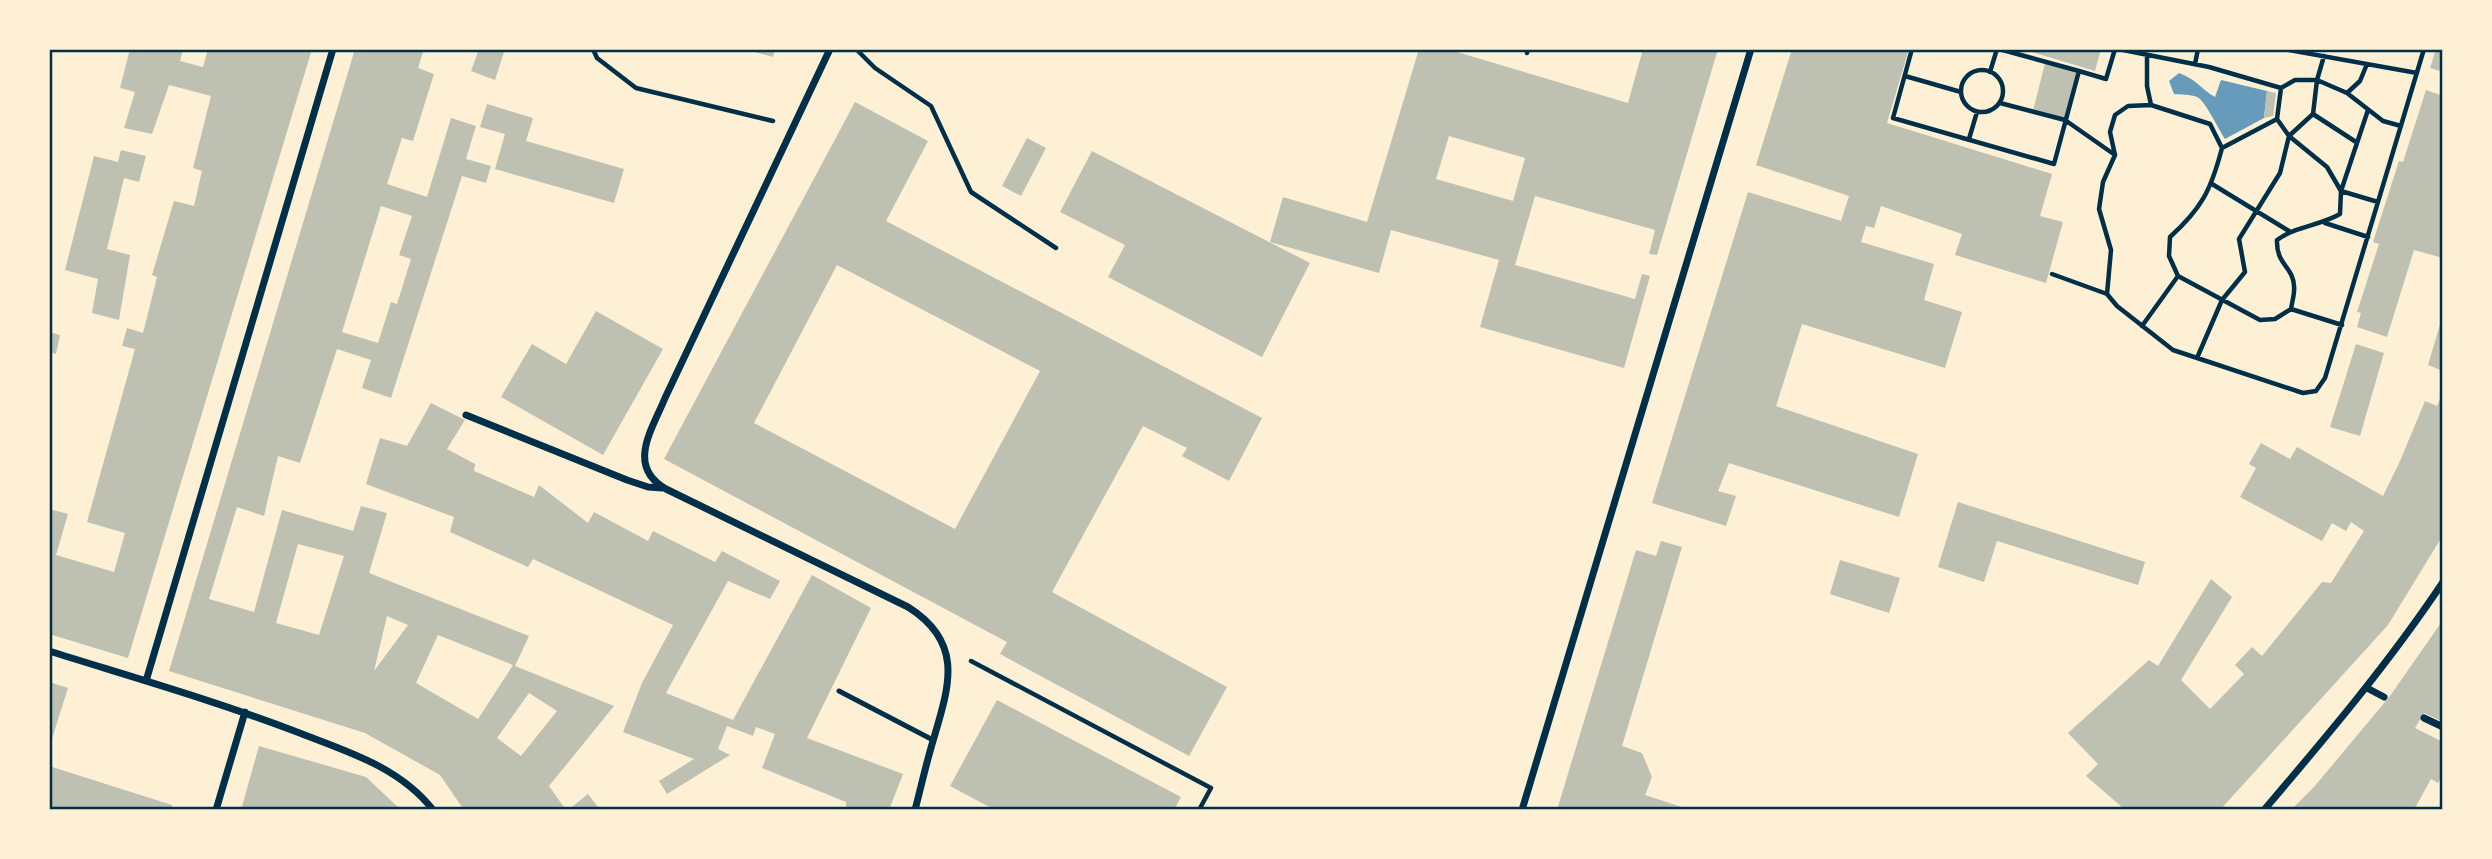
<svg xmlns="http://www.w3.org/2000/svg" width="2492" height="859" font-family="'IBM Plex Sans',sans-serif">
<rect width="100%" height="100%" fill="#fdf0d5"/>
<path fill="#669bbc" d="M2179,73C2196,79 2201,89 2215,97L2221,80L2267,91L2264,118L2225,139C2219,130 2204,99 2197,97C2190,94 2181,95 2174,94L2169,81Z"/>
<path fill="#bec0b2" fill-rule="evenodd" d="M130,49H183L180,61L203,67L208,49H312L128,658L49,634V509L68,514L56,555L114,572L125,533L87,522L135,349L122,346L127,328L143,333L157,277L152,275L174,201L194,206L202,171L193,168L211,96L169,85L152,134L124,128L135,92L120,88Z
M355,49H424L418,68L434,74L413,141L402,138L387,184L427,197L451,118L476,126L466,159L491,166L486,183L462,176L391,398L362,388L371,360L337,349L300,463L278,456L264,516L237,507L209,599L254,612L282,510L353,531L361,506L387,513L369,573L529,636L515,666L614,706L549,786L566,810H464L440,775L365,733L169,671ZM381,206L412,216L399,255L411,259L397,304L391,302L378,343L342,332ZM298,544L344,556L319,635L276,623ZM387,616L408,625L374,671ZM438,635L513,665L478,719L416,683ZM529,693L557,711L521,756L497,738Z
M479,49H505L495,80L471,71Z
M744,49H775L773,57Z
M1419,49H1447L1628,103L1643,49H1718L1657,255L1649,254L1655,230L1535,196L1515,265L1635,299L1642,274L1650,276L1624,368L1480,327L1499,260L1391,230L1379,273L1270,242L1283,197L1367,222ZM1449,136L1525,158L1513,201L1436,179Z
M1792,49H1909L1887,123L2052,174L2040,216L2063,222L2046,283L1955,255L1962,234L1881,206L1874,228L1866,226L1861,242L1934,264L1924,300L1962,312L1945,368L1802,324L1776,406L1918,454L1899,517L1729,463L1718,491L1736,496L1726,526L1652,503L1748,192L1841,221L1849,196L1756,165Z
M2022,49H2101L2095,71Z
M2436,49H2443V72L2430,68Z
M2045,63L2079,71L2065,120L2033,111Z
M2426,90L2443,96V156L2441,163L2443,164V258L2414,250L2387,337L2357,327L2361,313L2357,312L2379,244L2373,242L2399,161L2403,162Z
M2267,91L2276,93L2273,116L2264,118Z
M855,102L928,141L886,221L1262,418L1229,481L1182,456L1187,448L1143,426L1052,592L1227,687L1189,756L1000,654L1007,642L664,459ZM837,265L1040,371L955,529L754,423Z
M487,104L533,118L526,141L624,169L614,203L495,169L505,134L480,127Z
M1027,138L1046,148L1021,196L1002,186Z
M121,150L146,156L139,182L124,178L107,249L130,255L119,320L92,313L98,279L65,270L94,156L118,162Z
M1092,151L1310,263L1262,357L1108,277L1125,245L1060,212Z
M596,311L663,349L603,455L501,397L532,344L566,364Z
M2442,318H2443V371L2428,365Z
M49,332L60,335L56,354L49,352Z
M2356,344L2384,353L2360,436L2330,427Z
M2443,391V535L2388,625L2220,810H2122L2123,808L2086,776L2098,764L2068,733L2149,660L2158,666L2211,579L2232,597L2181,680L2210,709L2244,674L2235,665L2252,647L2262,656L2322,582L2331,583L2364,531L2351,522L2346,531L2332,523L2322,541L2240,497L2256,468L2249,464L2261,443L2290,459L2297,447L2383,496L2400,461L2425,401L2437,406Z
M431,403L465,420L447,449L475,464L474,471L534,497L539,485L588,523L594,512L648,541L653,531L715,562L722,551L780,581L770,599L728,581L666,693L733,720L812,575L871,608L807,738L903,774L889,810H846V802L762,768L775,734L756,727L753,736L727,726L718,749L730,755L667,794L659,781L694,759L623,732L642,683L673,625L533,559L528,567L450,532L454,517L366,484L380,438L407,446Z
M1958,502L2145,562L2138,585L1997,541L1984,582L1938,567Z
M1661,541L1682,547L1622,746L1642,753L1652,777L1645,795L1691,810H1557L1636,550L1656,556Z
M1840,560L1900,578L1889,613L1830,594Z
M2443,620V722L2424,713L2415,728L2443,742V774L2438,783L2431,779L2414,810H2291L2314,787L2390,696Z
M49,682L68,688L50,745H49Z
M997,700L1181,797L1174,810H995L950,786Z
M259,746L366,777L401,810H241Z
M49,766L172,805L171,810H49Z
M588,794L600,810H568Z"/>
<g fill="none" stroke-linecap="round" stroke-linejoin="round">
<path stroke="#003049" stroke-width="4.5" d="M593,49L597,58L636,88L773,121
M856,49L875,68L931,106L971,192L1056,248
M1912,49L1893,118L2054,164L2079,71L2106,79L2115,49
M1999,49L2079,71
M2118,49L2209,67L2281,88
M2283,49L2417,73
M1527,53L1528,49
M2147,55V86L2151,105
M2195,64L2198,49
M1961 91a21 21 0 1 1 42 0a21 21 0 1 1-42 0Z
M1990,72L1997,49
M1905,76L1961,92
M2347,93L2360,81L2367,64
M2000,103L2065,120L2115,155
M2368,110L2341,191L2378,202
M2313,114L2356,142
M1969,139L1977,112
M2222,148L2277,119
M2212,184L2289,231
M2325,223L2368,237
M2052,274L2107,294L2117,306L2173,350L2303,393L2316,391L2325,378L2424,49
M2107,294L2111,250L2099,209L2103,182L2115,155L2110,132L2115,115L2128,106L2151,105L2210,124L2222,148C2211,190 2202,208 2170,237L2169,256L2178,276L2260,320L2275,319L2291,309C2292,302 2295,293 2294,286C2293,266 2276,265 2277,240C2296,226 2319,226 2340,214L2341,191L2327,167L2289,136L2277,119L2281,88L2295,80H2317L2347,93L2383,121L2401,126
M2291,309L2342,325
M2142,326L2178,276
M2197,358L2222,300L2245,272L2239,239L2280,173L2289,136L2313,114L2317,80L2324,56
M971,661L1211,788L1199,810"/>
<path stroke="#003049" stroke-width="5" d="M839,691L933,740"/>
<path stroke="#003049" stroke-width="7" d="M830,49L665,398C652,430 626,466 666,489L908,607C965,643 949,686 933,741C926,764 921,787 915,810
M466,415L627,480L648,487L662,488
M49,651C132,677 216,701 297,732C346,751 400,767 433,810
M146,681L333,49
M2367,688L2384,697
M2424,718L2443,727
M216,810L245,712
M1522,810L1751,49
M2264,810C2327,736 2389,663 2443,582"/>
</g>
<rect width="2492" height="859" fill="none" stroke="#fdf0d5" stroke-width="102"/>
<rect x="51" y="51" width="2390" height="757" fill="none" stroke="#003049" stroke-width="2.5"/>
</svg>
